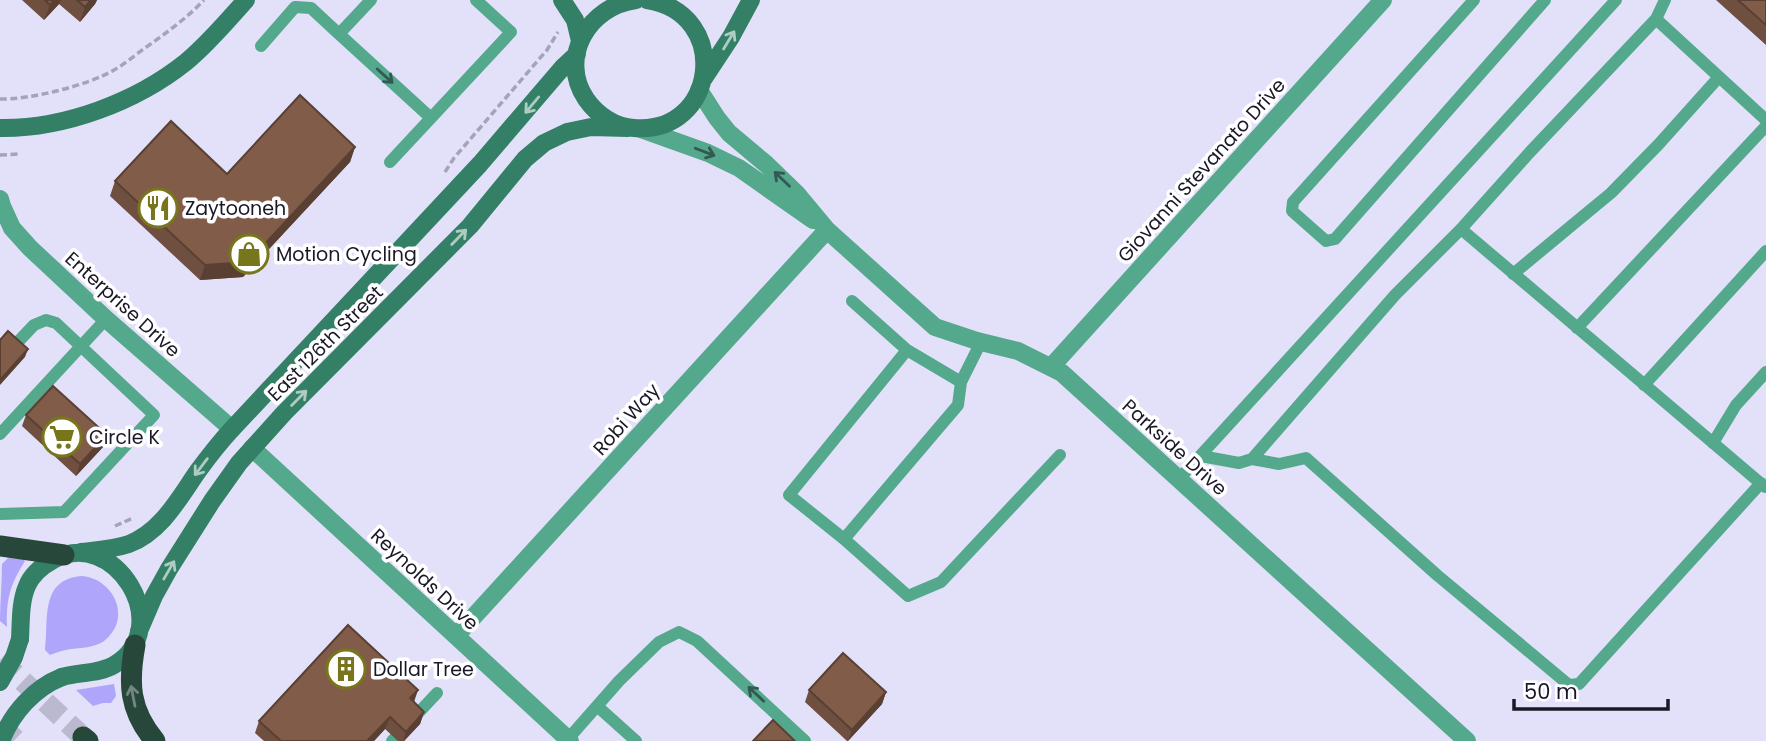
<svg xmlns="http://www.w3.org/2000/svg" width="1766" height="741" font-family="Poppins,sans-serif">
<rect width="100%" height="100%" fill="#e3e1fa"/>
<path fill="#afa5fa" d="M8,558L23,559L25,561C10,585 6,599 7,627L0,621C0,602 2,583 2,564Z
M81,576C114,578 133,619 104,641C93,649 79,647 66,650C60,651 55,653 50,655L45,650C49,621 39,580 81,576Z
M114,684L116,696L111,703H103L93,706L76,690Z"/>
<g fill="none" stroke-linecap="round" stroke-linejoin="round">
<path stroke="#bbb9d0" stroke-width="21" stroke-dasharray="21 10" stroke-linecap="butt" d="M0,660L83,737
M0,725L17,741"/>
<path stroke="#a5a3b9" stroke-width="3.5" stroke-dasharray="7 3.5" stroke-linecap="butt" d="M0,99C29,100 89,85 114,70C125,64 135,55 145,48C166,33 186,19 204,0
M0,155L19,154
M445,172L454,158L547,50L558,32
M115,526L133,518"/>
<path stroke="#54a88b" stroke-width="12" d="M1474,0L1293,202L1292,211L1326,241L1335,239L1545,0
M1656,19L1766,120
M339,34L431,118
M261,46L295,7L311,8L339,34L371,0
M390,162L511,32L476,0
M1461,229L1765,487
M1513,274L1611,193L1658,145L1719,77
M852,301L907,350L961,382L981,342
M1577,328L1766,126
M961,382L958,405L844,539L908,596L941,582L1060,455
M1644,385L1766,251
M0,434L106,319
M1713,443L1736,405L1766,372
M1201,456L1239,463L1252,459L1395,295L1461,229L1530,152L1656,19L1665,0
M1252,459L1279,464L1306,458L1437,575L1569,685L1579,684L1761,483
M1179,479L1616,0
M0,514L64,512L154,415L56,323L46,320L34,325L14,346
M844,539L789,495L907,350
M597,706L636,741
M568,739L619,681L659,642L679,632L697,641L805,741
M392,741L437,693"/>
<path stroke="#54a88b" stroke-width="18" d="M699,90L717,118L729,133L766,164L797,194L827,230L935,327L977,341L1018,351L1062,373L1467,741
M641,129L708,153L739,168L813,220
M0,199L2,206L12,228L30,248L106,319L232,429
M1051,367L1383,0
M252,448L570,741
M456,636L827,230"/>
<path stroke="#348067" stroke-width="18" d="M562,0L575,20L580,41
M636,0C589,6 558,57 586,99C597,115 615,127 634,128C718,135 732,13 647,0
M704,78L731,37L751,0
M0,128C64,129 136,102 186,62C208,44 227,21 246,0
M81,552C97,550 114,549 129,544C162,531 179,498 198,471C209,456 220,442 232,429L480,164L563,67L577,54
M139,631L154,596L169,569L212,501L239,463L284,413L470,226L525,159L544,143L567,132L591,127L628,128
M20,639C21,622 20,602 27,586C32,574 42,566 53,560C113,525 178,627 114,665C99,674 79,672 62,677"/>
<path stroke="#28473b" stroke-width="21" d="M0,546L64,555
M135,645C128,683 129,710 155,741
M83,737L88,741"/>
<path stroke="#348067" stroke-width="18" d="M0,682L14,657L20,639
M1,741C12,713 34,688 62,677"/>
</g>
<path fill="#6f4f3f" d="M22,0H97L95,4L80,22L59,4L44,20Z
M1716,0H1766V45Z
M355,147L350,162L243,277L200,280L110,196L115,181L227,174Z
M26,415L107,435L103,447L76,476L22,426Z
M809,690L886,692L882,704L848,741H847L805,702Z
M413,702L424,712L420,724L404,741H398L385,729L374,741H264L255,733L259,721Z"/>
<path fill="#5a4033" d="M54,0H61L59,4L44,20L50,5Z
M91,0H97L95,4L80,22L85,7Z
M355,147L350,162L243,277L200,280L205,265Z
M28,349L25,357L0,385V380Z
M107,435L103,447L76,476L80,464Z
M418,690L414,702L410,698Z
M886,692L882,704L848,741L852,730Z
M424,712L420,724L404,741H403L406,732Z
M390,717L385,729L374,741H367Z"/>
<path fill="#815c49" stroke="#5a4033" stroke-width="2" d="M45,0H54L50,5Z
M77,0H91L85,7Z
M1738,0H1766V25Z
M300,95L355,147L248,262L205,265L115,181L171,121L227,174Z
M8,331L28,349L0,380V340Z
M53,386L107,435L80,464L26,415Z
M348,625L418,690L410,698L424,712L406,732L390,717L367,741H281L259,721Z
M843,653L886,692L852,730L809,690Z
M773,720L795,741H753Z"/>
<defs><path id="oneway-shaft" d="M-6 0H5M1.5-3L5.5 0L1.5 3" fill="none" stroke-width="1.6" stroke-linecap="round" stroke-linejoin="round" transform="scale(1.75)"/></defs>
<g stroke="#aeccc2">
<use href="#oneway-shaft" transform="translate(729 40) rotate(-59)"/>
<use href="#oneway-shaft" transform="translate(532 105) rotate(130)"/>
<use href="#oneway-shaft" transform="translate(459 237) rotate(-46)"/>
<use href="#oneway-shaft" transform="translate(299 398) rotate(-45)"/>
<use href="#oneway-shaft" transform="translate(201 467) rotate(127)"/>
<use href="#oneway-shaft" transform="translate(169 570) rotate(-60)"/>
</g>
<g stroke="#345954">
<use href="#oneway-shaft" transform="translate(385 76) rotate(42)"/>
<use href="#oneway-shaft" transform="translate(705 152) rotate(21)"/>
<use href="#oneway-shaft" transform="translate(782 179) rotate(-136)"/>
<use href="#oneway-shaft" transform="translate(756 694) rotate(-137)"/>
</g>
<use stroke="#738780" href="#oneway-shaft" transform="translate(133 696) rotate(-101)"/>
<defs>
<g id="restaurant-ring" transform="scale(2.0125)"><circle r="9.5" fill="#fff" stroke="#78761c" stroke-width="1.5"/><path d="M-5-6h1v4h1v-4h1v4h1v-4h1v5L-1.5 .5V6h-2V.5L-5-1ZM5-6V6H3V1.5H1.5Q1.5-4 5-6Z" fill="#78761c"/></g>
<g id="shop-ring" transform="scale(2.0125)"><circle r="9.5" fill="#fff" stroke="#78761c" stroke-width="1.5"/><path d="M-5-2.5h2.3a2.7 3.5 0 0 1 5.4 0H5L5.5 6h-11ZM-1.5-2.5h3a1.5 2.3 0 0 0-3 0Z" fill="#78761c"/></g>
<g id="supermarket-ring" transform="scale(2.0125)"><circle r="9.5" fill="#fff" stroke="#78761c" stroke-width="1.5"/><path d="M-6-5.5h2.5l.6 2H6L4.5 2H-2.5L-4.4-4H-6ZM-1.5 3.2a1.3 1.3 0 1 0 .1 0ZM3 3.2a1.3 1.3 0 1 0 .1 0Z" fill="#78761c"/></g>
<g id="building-ring" transform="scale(2.0125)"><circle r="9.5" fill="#fff" stroke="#78761c" stroke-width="1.5"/><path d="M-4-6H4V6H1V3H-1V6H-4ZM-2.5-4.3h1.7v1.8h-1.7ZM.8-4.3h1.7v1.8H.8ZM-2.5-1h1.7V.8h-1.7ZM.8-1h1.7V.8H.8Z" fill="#78761c"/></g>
</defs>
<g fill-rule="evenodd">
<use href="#restaurant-ring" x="158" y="208"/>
<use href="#shop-ring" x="249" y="254"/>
<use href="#supermarket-ring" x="62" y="437"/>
<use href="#building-ring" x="346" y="669"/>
</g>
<g text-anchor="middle" stroke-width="7" stroke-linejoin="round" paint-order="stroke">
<g font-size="19" fill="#1a1827" stroke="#fff">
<text transform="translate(1201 170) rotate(-48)" y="7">Giovanni Stevanato Drive</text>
<text transform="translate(123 304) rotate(42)" y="7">Enterprise Drive</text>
<text transform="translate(325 343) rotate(-45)" y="7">East 126th Street</text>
<text transform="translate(626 419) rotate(-48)" y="7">Robi Way</text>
<text transform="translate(1175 447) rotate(42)" y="7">Parkside Drive</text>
<text transform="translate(425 579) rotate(43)" y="7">Reynolds Drive</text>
</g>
<g font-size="19" fill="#1a1827" stroke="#fff" text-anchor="start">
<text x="185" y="215">Zaytooneh</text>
<text x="276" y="261">Motion Cycling</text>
<text x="89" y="444">Circle K</text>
<text x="373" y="676">Dollar Tree</text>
</g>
</g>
<path d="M1514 699v10h154v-10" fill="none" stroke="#1a1827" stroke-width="3.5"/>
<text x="1524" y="699" font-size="21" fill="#1a1827" stroke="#ffffff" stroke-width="5" paint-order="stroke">50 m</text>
</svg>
